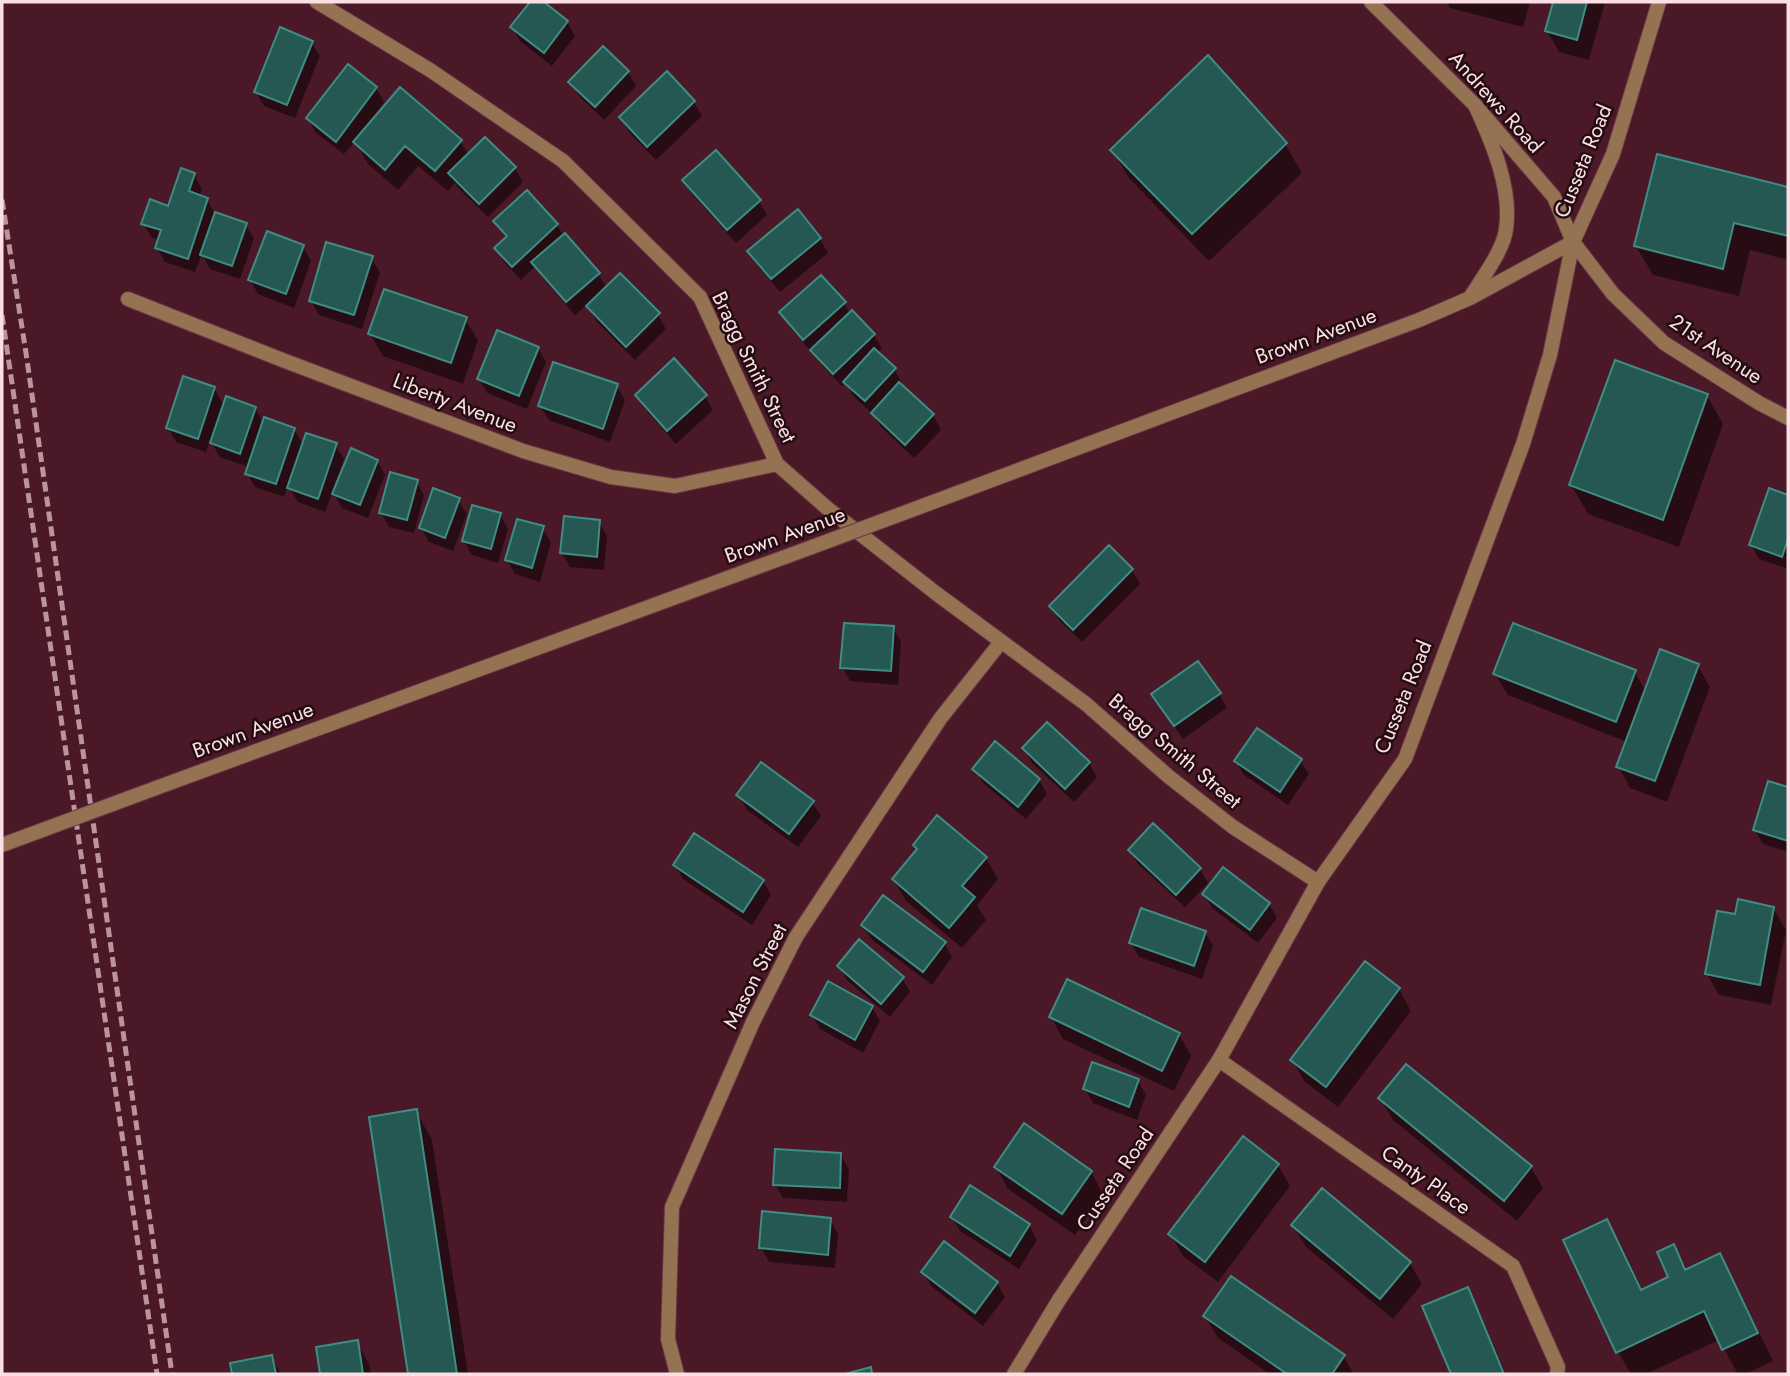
<svg xmlns="http://www.w3.org/2000/svg" width="1790" height="1376" font-family="Jost,sans-serif">
<rect width="100%" height="100%" fill="#4b1827"/>
<path fill="#0007" d="M532,2H541L567,22L575,36L552,66L521,42L512,28Z
M1447,2H1530L1523,27L1450,8Z
M1555,2H1605L1589,60L1559,52L1547,31Z
M311,42L320,56L295,118L264,106L256,92Z
M348,66L376,88L384,102L375,115L377,117L460,141L469,155L515,168L523,182L488,217L458,188L455,183L448,191L418,166L398,190L368,164L355,141L344,154L316,133L308,119Z
M628,72L636,86L604,120L579,96L571,82Z
M694,102L702,116L656,160L629,132L621,118Z
M1285,144L1302,173L1209,261L1129,178L1112,150Z
M1659,156L1788,189V260L1750,250L1739,296L1653,275L1636,246Z
M194,175L202,189L199,197L207,199L215,214L245,224L254,238L240,279L210,269L202,254L195,272L165,262L157,248L160,240L152,238L143,223L169,208Z
M684,180L759,201L767,215L736,243L692,194Z
M527,192L557,225L564,237L598,274L607,288L658,315L666,329L635,360L596,321L587,305L575,315L542,277L536,266L521,280L504,262L496,248L507,239L495,221Z
M820,239L828,253L780,292L757,265L749,251Z
M303,247L311,261L294,308L258,294L250,280Z
M371,258L380,272L362,329L319,315L311,301Z
M844,303L850,314L874,335L882,349L877,353L894,369L902,383L900,385L933,415L941,430L914,458L881,427L873,414L853,396L846,383L842,386L821,364L813,351L812,353L789,326L781,312Z
M465,319L478,340L463,384L383,356L370,334Z
M538,348L546,362L527,409L487,393L479,379Z
M616,385L625,400L610,442L549,420L540,406Z
M214,388L224,406L255,408L264,424L294,429L304,446L335,445L344,459L335,483L338,484L377,461L385,475L368,518L342,508L333,491L325,512L298,502L288,486L284,497L255,487L247,473L249,467L220,457L210,440L206,452L176,442L168,428Z
M637,395L705,396L713,410L676,444L645,409Z
M1707,395L1723,424L1679,547L1588,514L1571,485Z
M416,481L424,495L414,533L389,527L381,513Z
M1770,490L1788,497V569L1759,559L1751,545Z
M458,500L467,514L453,551L429,542L421,528Z
M500,514L508,529L498,563L472,555L464,541Z
M599,522L607,536L604,570L570,567L562,553Z
M542,528L551,542L540,582L515,574L507,560Z
M1132,570L1140,584L1082,642L1059,620L1051,606Z
M893,628L901,642L898,685L850,681L842,667Z
M1698,666L1710,687L1667,802L1630,788L1618,766L1627,742L1508,695L1495,674L1635,672L1646,692Z
M1219,694L1227,708L1183,739L1162,708Z
M1024,749L1089,763L1097,777L1074,802L1032,763Z
M1300,760L1309,774L1288,805L1244,775L1236,761Z
M975,769L1039,780L1047,794L1026,819L983,783Z
M1769,783L1788,789V852L1763,844L1755,830Z
M739,796L812,802L821,816L798,847L747,810Z
M1130,850L1200,869L1208,883L1185,907L1138,864Z
M986,858L998,879L977,905L986,920L962,948L906,901L894,880Z
M675,865L763,881L771,895L752,925L683,879Z
M1204,894L1269,904L1277,918L1258,943L1212,908Z
M1773,908L1786,930L1771,1005L1719,995L1707,974L1736,916Z
M863,925L944,943L952,957L932,985L871,939Z
M1205,932L1213,946L1202,979L1139,957L1131,943Z
M839,966L902,978L910,992L890,1017L847,980Z
M1399,989L1411,1011L1338,1107L1305,1082L1292,1060Z
M872,1007L880,1021L863,1053L820,1029L812,1015Z
M1051,1017L1179,1034L1191,1056L1174,1091L1063,1039Z
M1138,1081L1146,1095L1137,1120L1093,1103L1085,1089Z
M1380,1098L1531,1167L1543,1188L1517,1221L1393,1120Z
M416,1111L432,1140L468,1374H410L371,1118Z
M840,1154L849,1169L847,1202L783,1198L775,1184Z
M1278,1165L1290,1186L1218,1282L1183,1256L1171,1235Z
M996,1167L1091,1172L1103,1194L1075,1235L1008,1189Z
M952,1217L1029,1225L1037,1240L1019,1269L960,1231Z
M830,1219L838,1234L835,1268L769,1262L761,1247Z
M1607,1221L1623,1249L1643,1291L1671,1278L1673,1247L1687,1271L1720,1255L1736,1284L1773,1361L1746,1374H1738L1719,1340L1646,1374H1631L1618,1352Z
M1293,1226L1410,1263L1422,1284L1393,1319L1306,1247Z
M923,1272L997,1283L1005,1297L983,1326L931,1286Z
M1467,1289L1479,1311L1506,1374H1453L1425,1307Z
M1205,1316L1343,1356L1354,1374H1270L1218,1338Z
M357,1342L369,1364L371,1374H322L318,1348Z
M271,1357L281,1374H234L232,1365Z"/>
<path fill="#255852" stroke="#3e8d84" stroke-width="2" d="M530,2H544L568,21L544,53L510,27Z
M1553,2H1587L1577,40L1545,31Z
M280,27L313,41L287,105L254,92Z
M603,46L629,71L595,107L568,82Z
M1208,55L1287,143L1192,234L1110,150Z
M348,64L377,87L336,142L306,118Z
M667,71L695,101L647,147L619,117Z
M400,87L462,140L435,171L405,146L385,170L353,142Z
M485,137L516,167L479,204L448,173Z
M716,150L761,200L727,230L682,180Z
M1657,154L1788,187V236L1734,223L1723,269L1634,246Z
M181,168L195,173L189,191L208,198L188,259L155,248L161,230L141,224L150,199L168,206Z
M527,190L558,224L512,267L494,248L507,236L493,221Z
M798,209L821,238L771,279L747,251Z
M215,212L247,223L232,266L200,255Z
M267,231L304,245L286,294L248,280Z
M565,233L600,273L566,302L531,262Z
M326,242L373,256L354,315L309,301Z
M620,273L660,313L626,347L586,306Z
M821,275L846,302L803,340L779,312Z
M384,289L467,317L451,363L368,334Z
M852,310L875,334L833,374L810,350Z
M497,330L539,347L519,396L477,379Z
M874,348L896,368L865,401L843,382Z
M674,358L707,395L667,431L635,395Z
M1615,360L1708,394L1663,520L1569,485Z
M553,362L618,384L603,429L538,406Z
M183,376L215,387L198,439L166,428Z
M899,382L934,414L905,445L871,413Z
M226,396L256,407L240,454L210,443Z
M264,417L295,428L276,484L245,474Z
M306,433L337,443L318,499L287,488Z
M351,448L378,460L360,505L332,494Z
M390,472L418,480L407,520L379,513Z
M433,488L460,498L445,538L419,528Z
M1769,488L1788,495V539L1782,557L1749,545Z
M472,505L501,513L491,549L462,541Z
M564,516L600,520L597,557L560,553Z
M517,519L544,526L532,568L505,560Z
M1109,545L1133,569L1073,630L1049,606Z
M844,623L894,626L891,671L840,668Z
M1513,623L1636,670L1616,722L1493,674Z
M1660,649L1699,664L1655,781L1616,767Z
M1198,661L1221,693L1174,726L1151,694Z
M1047,722L1090,762L1065,789L1022,748Z
M1257,728L1302,759L1280,792L1234,761Z
M995,741L1040,779L1018,807L972,769Z
M761,762L814,801L789,834L736,795Z
M1768,781L1788,787V841L1753,830Z
M937,815L987,857L962,886L975,897L949,928L892,879L917,849L913,845Z
M1153,823L1201,868L1176,895L1128,850Z
M694,833L764,880L743,912L673,865Z
M1223,867L1270,903L1250,930L1202,894Z
M883,895L946,942L923,972L861,925Z
M1738,899L1774,907L1760,985L1705,974L1717,911L1735,914Z
M1141,908L1206,931L1194,966L1129,943Z
M859,939L904,977L881,1004L837,966Z
M1365,961L1400,988L1326,1087L1290,1060Z
M1067,979L1180,1033L1162,1071L1049,1017Z
M828,981L873,1006L855,1040L810,1015Z
M1092,1062L1139,1079L1129,1107L1083,1089Z
M1406,1064L1532,1166L1504,1201L1378,1098Z
M417,1109L457,1374H408L369,1117Z
M1024,1123L1092,1171L1062,1214L994,1167Z
M1243,1136L1279,1164L1205,1262L1168,1234Z
M775,1149L841,1153L840,1188L773,1185Z
M970,1185L1030,1224L1010,1256L950,1217Z
M1322,1188L1411,1262L1380,1299L1291,1225Z
M762,1211L831,1218L828,1255L759,1248Z
M1607,1219L1641,1290L1668,1277L1657,1252L1674,1244L1685,1270L1720,1253L1758,1333L1722,1350L1704,1311L1616,1353L1563,1240Z
M944,1241L998,1282L975,1313L921,1272Z
M1231,1276L1345,1355L1332,1374H1287L1203,1316Z
M1468,1287L1504,1374H1451L1422,1306Z
M358,1340L363,1374H320L316,1347Z
M272,1355L276,1374H232L230,1363Z
M871,1367L872,1374H845Z"/>
<g fill="none" stroke-linecap="round" stroke-linejoin="round">
<g stroke="#673845" stroke-width="16">
<path id="minor" d="M317,2L430,70L563,161L700,297L777,464L827,508L937,594L1086,704L1168,776L1233,827L1318,882
M1371,2L1475,105L1554,197L1573,242L1613,294L1664,343L1759,403L1788,418
M128,299L285,361L523,451L611,477L675,486L777,464
M1219,1060L1513,1266L1558,1367L1557,1374
M677,1374L668,1339L672,1207L753,1022L796,937L940,719L1001,642"/>
</g>
<g stroke="#673845" stroke-width="16">
<path id="tertiary" d="M1471,296C1482,279 1504,249 1506,229C1512,188 1492,142 1475,105
M901,514L1419,320L1470,298L1573,242
M156,788L812,547
M1014,1374L1059,1300L1219,1060L1318,882L1405,759L1523,444L1550,355L1573,242L1613,154L1659,2"/>
</g>
<use href="#minor" stroke="#947252" stroke-width="14"/>
<use href="#tertiary" stroke="#947252" stroke-width="14"/>
<path stroke="#ba959e" stroke-width="5" stroke-dasharray="10 5" stroke-linecap="butt" d="M2,200L26,353L172,1374
M2,315L157,1374"/>
<g stroke="#673845" stroke-width="16" stroke-linecap="butt">
<path id="tertiary-bridge" d="M812,547L901,514
M2,845L156,788"/>
</g>
<use href="#tertiary-bridge" stroke="#947252" stroke-width="14"/>
</g>
<g text-anchor="middle" stroke-width="5" stroke-linejoin="round" paint-order="stroke">
<g font-size="21" fill="#fbdfe4" stroke="#230c12">
<text transform="translate(1496 102) rotate(48)" y="7">Andrews Road</text>
<text transform="translate(1583 161) rotate(-68)" y="7">Cusseta Road</text>
<text transform="translate(1316 336) rotate(-20)" y="7">Brown Avenue</text>
<text transform="translate(1716 349) rotate(34)" y="7">21st Avenue</text>
<text transform="translate(754 367) rotate(64)" y="7">Bragg Smith Street</text>
<text transform="translate(455 403) rotate(21)" y="7">Liberty Avenue</text>
<text transform="translate(785 535) rotate(-20)" y="7">Brown Avenue</text>
<text transform="translate(1403 697) rotate(-68)" y="7">Cusseta Road</text>
<text transform="translate(253 730) rotate(-20)" y="7">Brown Avenue</text>
<text transform="translate(1175 751) rotate(40)" y="7">Bragg Smith Street</text>
<text transform="translate(755 976) rotate(-63)" y="7">Mason Street</text>
<text transform="translate(1115 1179) rotate(-56)" y="7">Cusseta Road</text>
<text transform="translate(1426 1180) rotate(35)" y="7">Canty Place</text>
</g>
</g>
<rect width="1790" height="1376" fill="none" stroke="#fbdfe4" stroke-width="7"/>
</svg>
